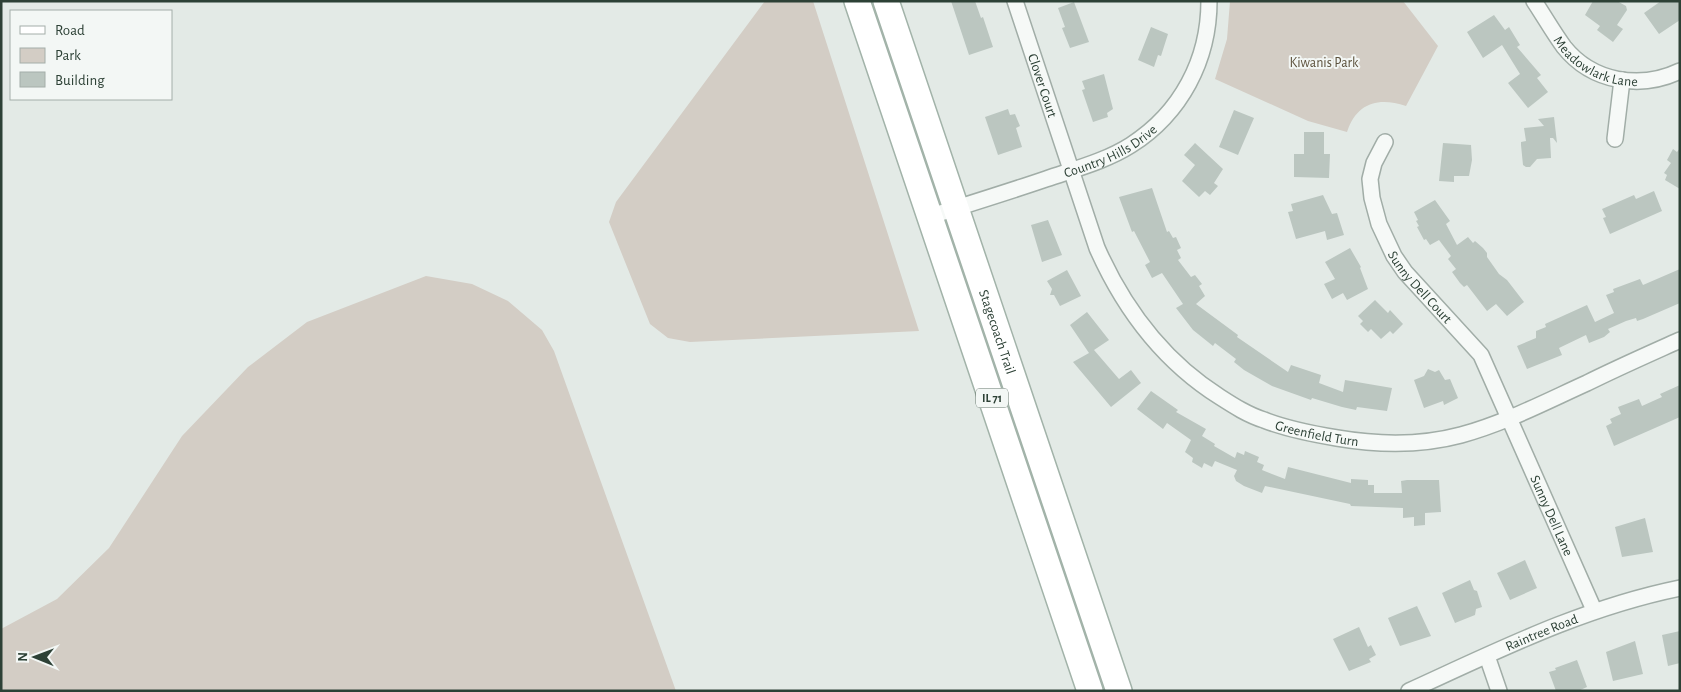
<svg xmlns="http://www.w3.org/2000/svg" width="1681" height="692" font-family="'Alegreya Sans',sans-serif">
<rect width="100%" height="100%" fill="#e3eae6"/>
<path fill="#d3cdc5" d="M765,1H813L919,331L690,342L668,338L650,324L609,222L616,202Z
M1230,1H1403L1438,46L1406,106C1379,97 1357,102 1347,132L1308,121L1215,79L1227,39Z
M426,276L472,284L508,301L542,330L554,351L676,691H1V629L57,599L109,548L182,436L248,367L307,322Z"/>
<path fill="#bbc6c0" d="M951,1H975L981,18L983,17L993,47L969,55Z
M1593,1H1617L1626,6L1627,10L1617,25L1623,29L1613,42L1597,30L1600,26L1585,15Z
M1661,1H1680V20L1659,34L1644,13Z
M1074,2L1089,42L1070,48L1062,28L1065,27L1058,8Z
M1494,15L1505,30L1509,27L1520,45L1517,47L1541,75L1537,78L1548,92L1528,108L1508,83L1520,74L1502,45L1483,58L1467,32Z
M1151,27L1168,34L1161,56L1158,55L1154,67L1138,60Z
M1104,74L1113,109L1107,113L1108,117L1093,122L1082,90L1085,89L1082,81Z
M1008,109L1010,115L1015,114L1020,126L1016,128L1022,147L998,155L985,117Z
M1234,110L1254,118L1238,155L1219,147Z
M1554,117L1557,143L1553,138H1550L1551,158L1537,159L1530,167H1526L1523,165L1521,145V142L1526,141L1524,128L1544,126L1538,119Z
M1304,132H1324V154H1330L1329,178L1294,177V154H1304Z
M1195,143L1223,169L1214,183L1218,186L1210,195L1205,191L1199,197L1182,181L1195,165L1184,155Z
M1443,143L1471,145L1472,160L1469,176H1454V182L1439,181Z
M1680,148V189L1665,180L1667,175L1664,173L1671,163L1667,160L1673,149L1677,152Z
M1152,188L1167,232L1169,231L1173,238L1176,237L1181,248L1177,250L1181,258L1178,260L1191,277L1195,275L1202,284L1199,286L1205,296L1196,304L1238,335L1237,337L1288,372L1291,365L1321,375L1319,383L1343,392L1345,380L1392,388L1387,411L1357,407L1356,410L1342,407L1312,398L1311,400L1272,386L1244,370L1234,362L1236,359L1215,343L1213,346L1193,330L1176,308L1183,304L1162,273L1152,278L1145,265L1150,262L1134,231L1132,232L1119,197Z
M1654,191L1662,211L1610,234L1603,218L1606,217L1602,209L1634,195L1636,199Z
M1323,195L1332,214L1337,213L1344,235L1327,240L1325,231L1296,239L1288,212L1293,211L1291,204Z
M1435,200L1450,221L1446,224L1457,245L1468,237L1473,243L1475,241L1483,248L1487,253V257L1499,274L1507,280L1524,302L1507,316L1496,304L1487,311L1467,285L1464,287L1460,283L1452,272L1456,269L1448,259L1451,256L1439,240L1430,245L1426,239L1424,240L1417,227L1419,226L1416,221L1418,220L1414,212Z
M1048,220L1062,255L1042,262L1031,225Z
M1350,248L1361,267L1360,268L1368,289L1347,300L1343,293L1332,299L1324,284L1335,279L1325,262Z
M1680,269V303L1643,319L1637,321L1636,318L1626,321L1608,329L1610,332L1604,337L1589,343L1586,335L1559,348L1562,355L1527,369L1517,346L1536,338V331L1546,327L1545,324L1587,305L1595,322L1614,313L1606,295L1614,292L1613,289L1640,279L1643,285Z
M1067,270L1081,296L1060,306L1054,295H1050L1052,289L1047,281Z
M1375,300L1388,313L1390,310L1403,324L1393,334L1390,331L1381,339L1371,329L1368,332L1360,324L1363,321L1358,316Z
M1087,312L1109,340L1094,350L1119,379L1131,370L1141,383L1111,407L1073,362L1089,353L1070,325Z
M1428,369L1435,372L1439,370L1445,380L1450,379L1458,398L1444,405L1443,401L1424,408L1414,380L1424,376Z
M1680,385V417L1614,446L1606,426L1612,423L1610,419L1621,414L1618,407L1639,399L1642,406L1662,397L1660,394Z
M1151,391L1178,410L1176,412L1206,429L1202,436L1215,444L1214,446L1235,458L1237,452L1244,455L1245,451L1259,457L1257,462L1264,465L1262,470L1285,479L1288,467L1351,483V479L1368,480V485H1374V493H1402L1401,481L1407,480H1439L1441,512L1425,513V525L1414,526V517L1403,518V508L1351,506L1350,504L1265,486L1262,493L1244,486L1236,481L1234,476L1237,470L1215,461L1212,467L1204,463L1202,468L1192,462L1193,458L1185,452L1191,440L1167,423L1163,429L1137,409Z
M1645,518L1653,552L1622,557L1615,527Z
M1525,560L1537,588L1510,600L1497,573Z
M1470,580L1474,590L1477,591L1482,607L1476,609L1475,615L1455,623L1442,593Z
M1417,606L1431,636L1400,646L1388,618Z
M1359,627L1368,647L1371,645L1376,655L1369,659L1371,662L1349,671L1333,639Z
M1680,631V663L1668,666L1662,635Z
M1635,641L1643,674L1613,681L1606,652Z
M1577,660L1587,687L1578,691H1556L1549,672L1556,670L1555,668Z"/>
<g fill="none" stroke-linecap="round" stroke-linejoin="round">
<g stroke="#a1ada7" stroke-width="18">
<g id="minor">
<path id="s1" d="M1015,1L1097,248C1124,309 1163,361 1220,397C1234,406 1248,415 1264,420C1287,429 1313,434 1337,438C1378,445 1420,446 1461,435C1505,423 1545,402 1587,383C1617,368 1649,354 1680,340"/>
<path id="s2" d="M1534,1C1544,16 1553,32 1564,47C1592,82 1640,90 1680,71"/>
<path d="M1615,139L1622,80"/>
<path id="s3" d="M1385,142L1374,163L1370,179L1372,198L1379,224L1394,256L1405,272L1481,355L1594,610"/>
<path id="s4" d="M931,216C969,204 1008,192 1046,179C1075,169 1106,161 1131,145C1181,113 1209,60 1209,1"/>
<path d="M1487,656L1499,691"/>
<path id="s5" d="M1409,691C1499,650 1582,608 1680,588"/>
</g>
</g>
<g stroke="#a2b3a9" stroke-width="28">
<g id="primary">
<path d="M857,1L1090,691"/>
<path id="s6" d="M886,1L1119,691"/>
</g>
</g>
<use href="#minor" stroke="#f6f9f7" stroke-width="15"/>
<use href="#primary" stroke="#fff" stroke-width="25"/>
</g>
<g text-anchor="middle" stroke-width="4" stroke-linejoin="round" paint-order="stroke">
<rect fill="#f3f7f5" stroke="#68786f" stroke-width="1" x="976" y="388.5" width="32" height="19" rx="4"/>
<g font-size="12" font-weight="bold" fill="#2d4136">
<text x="992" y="402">IL 71</text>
</g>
<g font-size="14" fill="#2d4136" stroke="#f3f7f5">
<text dy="5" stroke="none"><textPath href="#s2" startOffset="91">Meadowlark Lane</textPath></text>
<text dy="5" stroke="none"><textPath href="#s1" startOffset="89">Clover Court</textPath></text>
<text dy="5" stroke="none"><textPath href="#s4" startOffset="191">Country Hills Drive</textPath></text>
<text dy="5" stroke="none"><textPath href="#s3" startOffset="162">Sunny Dell Court</textPath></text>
<text dy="5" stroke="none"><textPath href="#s6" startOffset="349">Stagecoach Trail</textPath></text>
<text dy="5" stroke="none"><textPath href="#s1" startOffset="561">Greenfield Turn</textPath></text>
<text dy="5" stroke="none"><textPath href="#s3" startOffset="429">Sunny Dell Lane</textPath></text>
<text dy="5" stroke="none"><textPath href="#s5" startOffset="145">Raintree Road</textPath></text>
</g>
<g font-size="14" fill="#5b503b" stroke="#f3f7f5">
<text x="1324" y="67">Kiwanis Park</text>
</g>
</g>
<rect width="1681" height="692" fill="none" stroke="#2d4136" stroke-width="5"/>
<rect x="10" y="10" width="162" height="90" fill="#f3f7f5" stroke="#a4aea9"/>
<rect x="20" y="26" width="25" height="8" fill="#ffffff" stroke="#a4aea9"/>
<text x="55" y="35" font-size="15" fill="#2d4136">Road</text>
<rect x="20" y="48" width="25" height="15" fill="#d3cdc5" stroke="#a4aea9"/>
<text x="55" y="60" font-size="15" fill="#2d4136">Park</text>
<rect x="20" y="72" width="25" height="15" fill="#bbc6c0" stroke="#a4aea9"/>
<text x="55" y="85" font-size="15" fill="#2d4136">Building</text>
<g transform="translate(35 657) rotate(271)" stroke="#f3f7f5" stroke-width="4" paint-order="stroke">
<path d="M0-4L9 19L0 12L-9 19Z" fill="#2d4136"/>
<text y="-8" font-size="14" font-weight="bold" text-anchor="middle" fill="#2d4136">N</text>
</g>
</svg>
